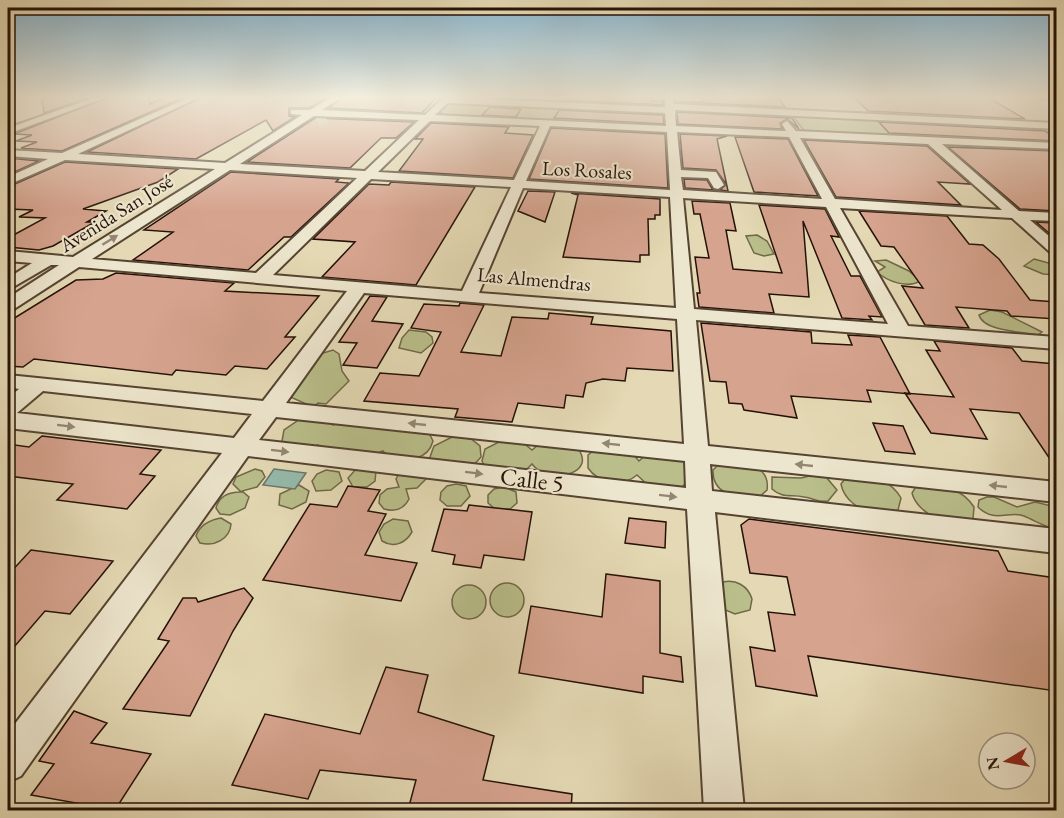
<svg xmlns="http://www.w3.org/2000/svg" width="1064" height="818" font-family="'EB Garamond',serif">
<rect width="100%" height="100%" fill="#e4d9b4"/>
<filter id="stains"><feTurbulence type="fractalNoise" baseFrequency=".00333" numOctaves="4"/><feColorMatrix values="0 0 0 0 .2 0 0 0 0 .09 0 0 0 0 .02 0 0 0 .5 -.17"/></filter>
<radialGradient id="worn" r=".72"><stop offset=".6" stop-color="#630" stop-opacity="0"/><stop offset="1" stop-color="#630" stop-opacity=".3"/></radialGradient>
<path fill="#b9be8a" stroke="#6f6848" stroke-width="1.5" d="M519,100L669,111L664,115L669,117V120L664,123L670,128L658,130L666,132L670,140L662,141L655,132L473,121L458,124L440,116L442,113H435L448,103Z
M792,115L1031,126L1056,142V145L805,132Z
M757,235L767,241L774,254L764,256L754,253L746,236Z
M1034,259L1056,265V275L1043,274L1024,266Z
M886,260L909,271L920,281C907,289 887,281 877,272L885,267L875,261Z
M990,310L1002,312L1042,332L1038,335C1023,332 983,331 979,315Z
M409,330L426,332L432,337L433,343L421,353L399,348L402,338Z
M333,350L339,354L342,371L349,381L326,404L318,403L313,407L288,396L320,354Z
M303,417L330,420L333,425L338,423L428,431L433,441C427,463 406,459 388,457L383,451L375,454L319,448L318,445L309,448L286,445L282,441L284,430Z
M454,436L470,438L480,446L481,457L471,468L433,463L430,457L434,446Z
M505,439L521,441L532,450L538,445H575C602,474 548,486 532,464L524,472L485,467L482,461L485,449Z
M593,451H630L639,461L647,454L679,458L685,463L688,482L676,491L650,487L637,475C623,487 598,483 588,468V455Z
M722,461C741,464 771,463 767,490L757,499C738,496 712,496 713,470Z
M357,468L376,471L375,481L367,487H353L348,478Z
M255,469L262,471L265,477L257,487L242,491L249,497L245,508L230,515L220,514L216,508C219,496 230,492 241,492L233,484L236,477Z
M326,470L339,472L342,481L331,490L316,491L312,481L317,474Z
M400,472L426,475V479L417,488L406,489L409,499C404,509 395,512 384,509L379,503L380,495L387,489L399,487L396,479Z
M818,474L826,477L837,490L828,501C818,503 814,498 804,497C791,494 783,499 772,489V477L801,478Z
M848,475C870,478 889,477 901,498L898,510C879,522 845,507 841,484Z
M918,483C941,486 960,486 974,507L973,519C954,532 917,514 912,493Z
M456,484L466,486L470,496L461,506H447L440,500L441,492L447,486Z
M299,485L309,491L306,502L292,509L279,505L280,494Z
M504,487L516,492L517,503L510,509H495L488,503V495L494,489Z
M987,497H994L1017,507L1035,502L1056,507V529C1044,527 1036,521 1024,516C1009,510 995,524 978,507L979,500Z
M221,518L231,524C230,539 214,547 200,543L196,536C200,525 209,520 221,518Z
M393,519L408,521L412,532C405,544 393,548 382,541L379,532L384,524Z
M723,582C736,579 748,586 752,599L750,610L735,614L723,609L718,585Z
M490 600a17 17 0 1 1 34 0a17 17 0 1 1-34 0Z
M452 602a17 17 0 1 1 34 0a17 17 0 1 1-34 0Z"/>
<path fill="#95baac" stroke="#68776a" stroke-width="1.5" d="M274,469L306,473L295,489L263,485Z"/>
<path fill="#d6a38e" stroke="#251207" stroke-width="1.5" d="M52,97H91L44,113L42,100Z
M109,97H149L150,104L167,97H185L62,151L21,148L37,142L16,141L32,135L14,134Z
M202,97H328L309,108H289V116L295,117L273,131L266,120L196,159L87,152Z
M343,97H437L422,113L329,108Z
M567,97H651V101H663V105L565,100Z
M711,97H778L785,107L676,102H704L703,98Z
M854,97L989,98L1025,119L868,111Z
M490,107L521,109L516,117L482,115Z
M559,110L663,115L664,124L554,118Z
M677,112L792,118L799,129L787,119L780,123L782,129L678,124Z
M315,118L414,122L396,138H381L350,168L247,162Z
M879,122L1045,131L1056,138V141L889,133Z
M431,123L509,127L505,133L533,135L513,178L399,171L423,139H415Z
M551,128L665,134L668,188L529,179Z
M680,134L727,136L717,139L728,191L720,190L726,184L716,170L683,168Z
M735,137L788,139L818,196L754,192Z
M804,140L927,146L970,184L938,182L961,205L836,197Z
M948,147L1056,151V211L1020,209Z
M8,158L39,161L8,175Z
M65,162L178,169L158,182L83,209L106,211L87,222H95L53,246L39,250L8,247V238L45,218L19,217L33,210L8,209V187Z
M231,172L339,179L336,182L349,183L291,237H284L248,270L133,260L173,232L144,230Z
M684,179L707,180L713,190L685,188Z
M391,182L475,187L416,285L322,277L355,242L313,239L369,184L389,185Z
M528,191L555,192L545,222L518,211Z
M571,193L660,199V215H655V219H648L649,255H640V262L563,257L578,195Z
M692,201L730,203L736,231L726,230L733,269L782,273L759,205L825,209L839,237L831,236L851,276H860L882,317L869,316L872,320L842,318L803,221L809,297L769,294L774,313L699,307L697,293H700L695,257L709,258L700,214H694Z
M859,211L947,216L969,244L983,245L999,259L1030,300L1056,302V319L1011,316L1007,311L956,307L969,328L925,325L902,286L923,288L894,247L881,246Z
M1036,222L1056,223V239Z
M116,273L234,283L225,291L319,296L285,337H295L267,369L235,366L226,375L176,370L172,375L34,359L23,367L8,366V322L76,280L103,279Z
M370,296L387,297L372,321L403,324L377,368L343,365L357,343L339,342Z
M460,303L484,305L461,352L501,356L512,317L548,319L549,313L593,317L591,324L671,331L673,371L627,368L625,381L603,379L586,383L583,397L566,395L564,408L518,403L512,422L455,417L458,409L364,401L380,373L419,376L441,332L411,328L424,304L459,306Z
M701,323L811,332L812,343L852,345L848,335L880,337L910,394L867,390L871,402L791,396L797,418L744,410L742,404L729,403L726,382L710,381Z
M934,341L1012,348L1022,361L1056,364V468L1019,413L970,409L987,439L931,433L905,393L954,397L926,350L940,351Z
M873,423L903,426L915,454L885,451Z
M42,436L161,450L140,474L155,476L127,509L57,500L73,484L8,476V444L29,447Z
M348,486L380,490L368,511L386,514L365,555L417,563L401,601L263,580L310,504L337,507Z
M469,505L532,512L524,560L484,555L481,568L453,564L455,555L432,551L444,509L467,511Z
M629,518L666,522L665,548L625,543Z
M749,519L998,551L1008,571L1056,578V691L808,656L817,696L756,686L750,647L775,651L768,612L795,615L787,577L750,573L741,525Z
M31,550L113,561L70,614L45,611L8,654V575Z
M606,574L660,581V653L681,657L683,682L643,676V693L519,673L531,606L602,617Z
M244,588L253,598L233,631L190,716L123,709L169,641L158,639L183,598H196L198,602Z
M386,667L428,675L418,712L494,736L483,780L572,794L571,810H408L416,780L320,770L308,799L232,785L265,714L360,734Z
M74,711L107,723L91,743L151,754L115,810L31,795L54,764L39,761Z"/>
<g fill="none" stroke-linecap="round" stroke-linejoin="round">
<path stroke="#c7bb9a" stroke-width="10" stroke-dasharray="10 5" stroke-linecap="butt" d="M318,123L326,118"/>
<g stroke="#554432" stroke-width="4">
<path id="minor" d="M96,97H107L8,134V128Z
M190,97H200L78,154L225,163L302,115L291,114V110H310L332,97H341L322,110L425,115L444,97L665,107V97H673L674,104L1056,123V129L675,110L676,126L786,131L782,124L787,121L796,131L1056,143V149L942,144L1019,211L1056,213V221L1030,220L1056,242V255L1051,253L1012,218L840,208L908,326L1056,337V349L696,320L708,446L1056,482V502L710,464L712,491L1056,529V553L715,512L744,810H704L687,509L248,456L21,776L8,782V733L222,453L8,428V398L19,389L8,387V375L263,401L347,291L79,267L14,309L8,310V298L59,265H51L8,290V278L32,263L8,261V251L73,257L215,169L65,160L8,185V177L48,159L8,156V150L62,153ZM448,103L665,113L666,126L435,115ZM314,116L419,120L365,171L240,164ZM430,121L540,126L514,180L378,172ZM550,126L667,132L670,190L526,181ZM677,132L789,137L822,199L683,190L681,177L708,178L714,188L718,189L724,185L716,172L681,170ZM800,138L928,144L1002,210L835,199ZM230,170L357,178L256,273L92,259ZM371,179L511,187L462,291L273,275ZM523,188L670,197L676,308L479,293ZM683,198L826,207L888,324L694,309ZM364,293L677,319L684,444L286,403ZM43,391L252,414L234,438L17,413ZM276,417L685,461L686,488L259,440Z
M1036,97H1056V100Z"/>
</g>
<use href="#minor" fill="#ede6ce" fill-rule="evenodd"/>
</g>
<defs><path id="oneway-solid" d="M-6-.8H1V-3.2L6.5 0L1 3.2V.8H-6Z" transform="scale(1.5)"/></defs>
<g fill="#938774">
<use href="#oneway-solid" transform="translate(110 240) rotate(-32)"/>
<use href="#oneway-solid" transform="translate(417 424) rotate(-174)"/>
<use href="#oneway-solid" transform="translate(66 426) rotate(7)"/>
<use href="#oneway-solid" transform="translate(611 444) rotate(-174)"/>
<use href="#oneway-solid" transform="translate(280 451) rotate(7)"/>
<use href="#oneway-solid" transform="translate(804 465) rotate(-174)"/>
<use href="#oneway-solid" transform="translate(474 473) rotate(7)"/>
<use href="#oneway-solid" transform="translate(998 486) rotate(-174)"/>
<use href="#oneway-solid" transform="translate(668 496) rotate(7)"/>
</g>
<linearGradient id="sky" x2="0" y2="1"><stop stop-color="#87b6d0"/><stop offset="0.46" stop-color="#f3eedd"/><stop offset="1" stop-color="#f3eedd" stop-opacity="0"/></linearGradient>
<rect width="1064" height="211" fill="url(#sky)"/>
<g text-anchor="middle" stroke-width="4.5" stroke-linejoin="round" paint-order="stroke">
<g font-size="20" fill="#251207" stroke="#ede6ce">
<text transform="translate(587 170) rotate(3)" y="7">Los Rosales</text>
<text transform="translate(116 213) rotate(-32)" y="7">Avenida San José</text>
<text transform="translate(534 279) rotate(5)" y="7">Las Almendras</text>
</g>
<g font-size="24" fill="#251207" stroke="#ede6ce">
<text transform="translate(532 480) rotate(7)" y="8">Calle 5</text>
</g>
</g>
<rect width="1064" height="818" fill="none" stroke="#e4d9b4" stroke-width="30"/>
<rect x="9" y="9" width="1046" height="800" fill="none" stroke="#251207" stroke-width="3"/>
<rect x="15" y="15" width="1034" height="788" fill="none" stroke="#251207" stroke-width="1.5"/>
<g transform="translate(1007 761) rotate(260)"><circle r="28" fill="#ede6ce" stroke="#9d917e" stroke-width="1.5"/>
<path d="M0-4.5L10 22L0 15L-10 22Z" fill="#8f2418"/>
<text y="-9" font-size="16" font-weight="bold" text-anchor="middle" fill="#251207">N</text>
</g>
<rect width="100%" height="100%" filter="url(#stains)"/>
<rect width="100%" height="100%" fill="url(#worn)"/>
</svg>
